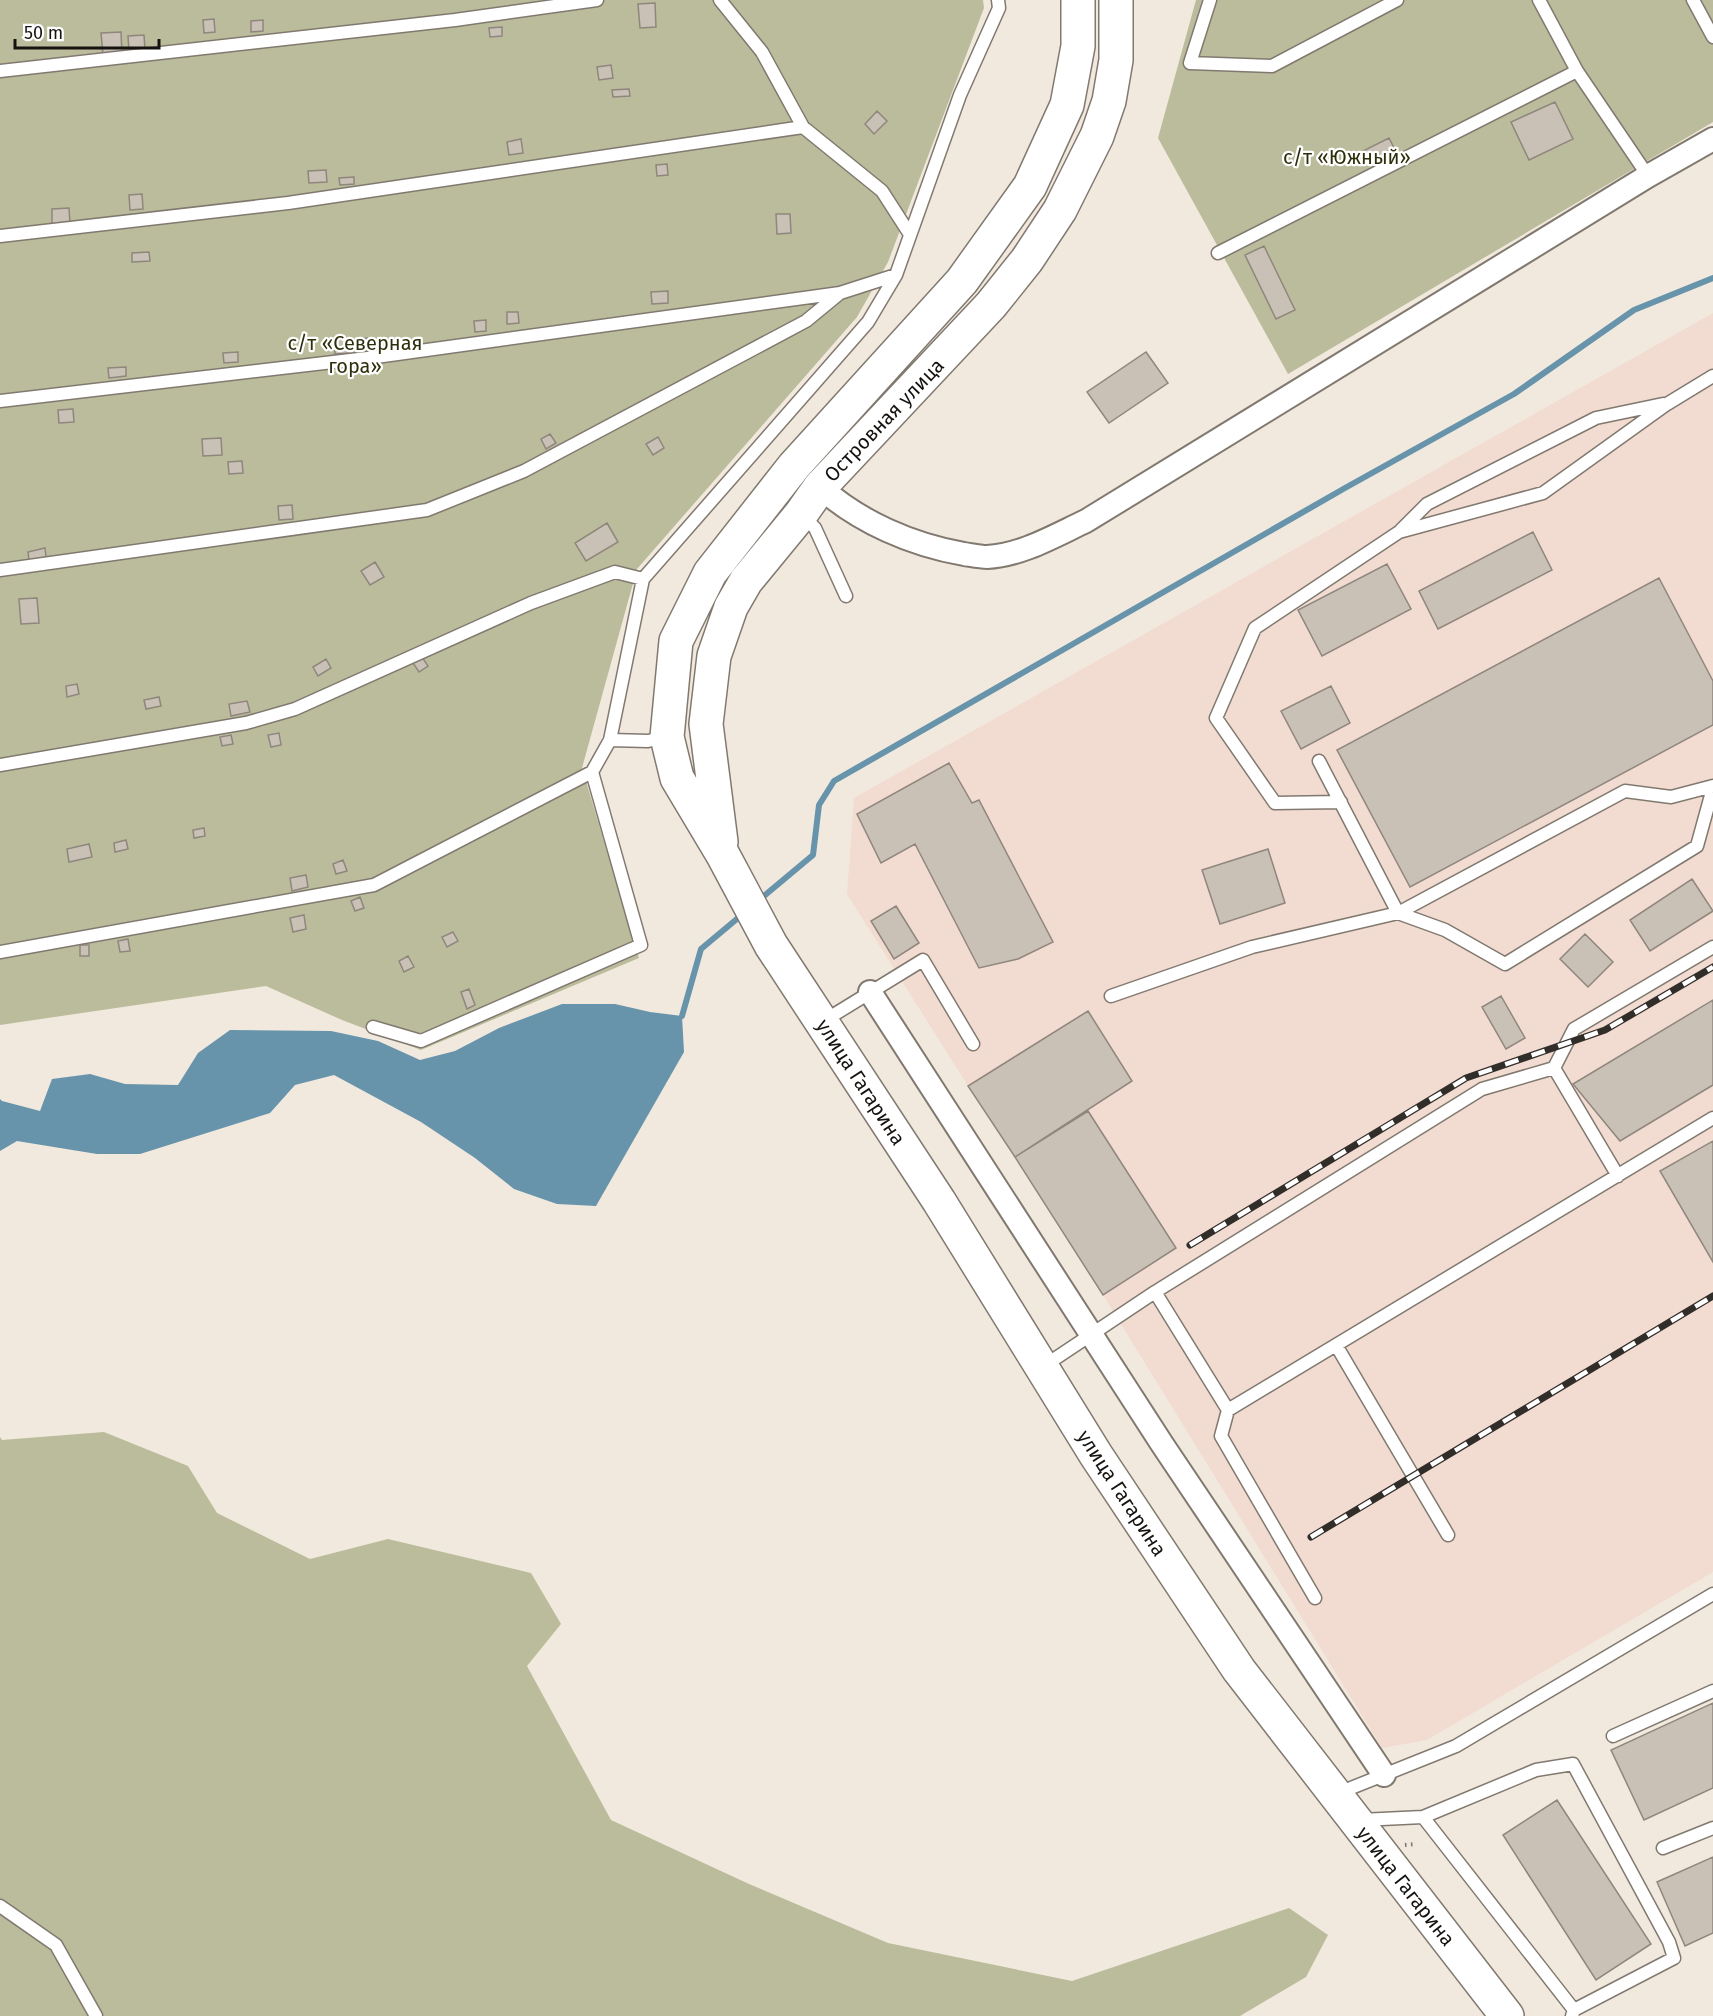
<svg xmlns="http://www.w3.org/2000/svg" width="1713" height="2016" font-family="'Fira Sans',sans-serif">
<rect width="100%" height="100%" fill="#f2e9de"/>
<path fill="#f2dbd0" d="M1713,313V1572L1427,1740L1382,1748L1103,1295L968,1086L847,894L854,798Z"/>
<path fill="#babc9b" d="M0,0H983L984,8L888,262L857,317L637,569L582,768L639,958L421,1050L342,1020L266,986L0,1025Z
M1196,0H1713V122L1288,374L1158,138Z
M104,1432L188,1466L217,1513L310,1559L388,1539L531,1573L561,1624L527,1666L611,1820L749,1884L888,1943L1072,1981L1289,1908L1328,1935L1306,1977L1240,2016H0V1437L2,1440Z"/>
<path fill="#6793ab" d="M562,1004H615L650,1012L682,1016L684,1052L596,1206L557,1204L514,1189L475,1158L421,1122L334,1075L295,1085L270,1113L140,1154H97L17,1141L0,1151V1099L2,1101L40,1111L52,1079L90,1074L125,1084L178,1085L198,1053L230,1030L331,1031L378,1041L420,1060L455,1051L499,1028Z"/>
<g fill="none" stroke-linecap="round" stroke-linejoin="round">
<path stroke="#6793ab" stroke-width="6" d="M758,901L813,855L819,805L834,781L1345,488L1514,394L1634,310L1713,278
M682,1016L701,949L744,913"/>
</g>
<path fill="#c9c0b6" stroke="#8f867d" stroke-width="1.5" d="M655,3L656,27L640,28L638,4Z
M214,19L215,32L204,33L203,20Z
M263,20V31L251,32V21Z
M502,27V36L490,37L489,28Z
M121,32L122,54L103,55L101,33Z
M144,35L145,50L129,51L128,36Z
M611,65L613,78L599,80L597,67Z
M629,89L630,96L613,97L612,90Z
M1555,102L1573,139L1529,160L1511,122Z
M877,111L887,121L874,134L865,124Z
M1389,138L1395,150L1369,163L1363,151Z
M521,139L523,153L509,155L507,142Z
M667,164L668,175L657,176L656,165Z
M326,170L327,182L309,183L308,171Z
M354,177V184L340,185L339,178Z
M142,194L143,209L130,210L129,195Z
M69,208L70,224L52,225V209Z
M776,214H790L791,233L777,234Z
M1264,246L1295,310L1276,319L1245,255Z
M149,252L150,261L132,262V253Z
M668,291V303L652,304L651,292Z
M507,312H518L519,323L507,324Z
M486,320V331L475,332L474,321Z
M350,338L351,353L335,354L334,339Z
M367,338L368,348H356L355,339Z
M238,352V362L224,363L223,353Z
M1146,352L1168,383L1109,423L1087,392Z
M126,367V376L109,378L108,368Z
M73,409L74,422L59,423L58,410Z
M550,434L556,443L546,449L541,439Z
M658,437L664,448L653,455L646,444Z
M221,438L222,455L203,456L202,439Z
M242,461L243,473L229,474L228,462Z
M292,505L293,519L279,520L278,506Z
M607,523L618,542L586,561L575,543Z
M1533,532L1552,570L1438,629L1419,591Z
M45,548L46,557L29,560L28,552Z
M375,562L384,577L370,585L361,571Z
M1387,564L1411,609L1322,656L1298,610Z
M1659,578L1713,681V725L1410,887L1337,750Z
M37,598L39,623L21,624L19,599Z
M422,657L428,666L419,672L413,663Z
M326,659L331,668L318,676L313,667Z
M77,684L79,694L67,697L66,686Z
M1331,686L1350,723L1301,749L1281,711Z
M159,697L161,706L146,709L144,700Z
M247,701L250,712L231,716L229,704Z
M279,733L281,745L271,747L268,735Z
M231,735L233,744L222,746L220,737Z
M949,763L972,803L979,800L1053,942L1018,959L979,968L915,844L881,863L857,814Z
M204,828L205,836L194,838L193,830Z
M126,840L128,849L115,852L114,843Z
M89,844L92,857L69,862L67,849Z
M1268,849L1285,903L1220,924L1202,870Z
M343,860L347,871L336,874L333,864Z
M306,875L308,887L292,891L290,878Z
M1692,879L1713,911L1650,951L1630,920Z
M360,897L364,908L355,911L351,901Z
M896,906L919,943L894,959L871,921Z
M304,915L306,929L293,932L290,918Z
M453,932L458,941L447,947L442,937Z
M1585,934L1613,962L1588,987L1560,959Z
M128,939L130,951L120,952L118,941Z
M80,945H89V956H80Z
M408,956L414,967L404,972L399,961Z
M469,989L475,1005L467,1009L461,992Z
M1501,996L1525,1038L1506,1049L1482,1007Z
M1713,1000V1085L1620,1141L1573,1084Z
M1088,1011L1132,1081L1015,1157L968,1086Z
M1088,1111L1176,1248L1103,1295L1015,1157Z
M1713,1141V1262L1660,1171Z
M1713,1703V1788L1644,1820L1611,1750Z
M1557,1800L1651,1944L1596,1980L1503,1835Z
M1713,1857V1933L1685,1946L1657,1882Z"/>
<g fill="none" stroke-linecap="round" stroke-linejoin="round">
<g stroke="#81796f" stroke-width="15">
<path id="service" d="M720,0L762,52L803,127L882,191L909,233
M1210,0L1190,63L1272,66L1397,0
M1539,0L1577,71L1648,176
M1693,0L1713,37
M0,71L455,20L597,0
M0,236L288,203L803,127
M1218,253L1577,71
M0,401L376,357L840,293L896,275
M802,515L815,528L846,596
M1401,530L1427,504L1596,418L1663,404
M0,570L427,510L524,471L806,321L840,293
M610,740L648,741L666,737
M1319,761L1398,913L1445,930L1505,964L1697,846L1713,788
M0,765L246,723L295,709L531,603L615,572L643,579
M1341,802L1275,803L1216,718L1255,628L1399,532L1543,493L1667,404L1713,376
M0,952L374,885L592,772L610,740L643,579L868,322L896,275L960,95L999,8L998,0
M1111,996L1252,947L1398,913L1625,791L1671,797L1713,786
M822,1022L923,960L973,1044
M373,1027L421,1041L641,945L592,772
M1554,1068L1574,1029L1713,947
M1336,1345L1448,1535
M1044,1366L1155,1292
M1228,1410L1155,1292L1482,1089L1554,1068L1618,1176
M1315,1598L1221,1436L1228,1410L1713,1118
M1613,1736L1713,1691
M1336,1794L1456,1746L1713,1594
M1423,1817L1536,1770L1573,1764L1669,1942L1674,1958L1574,2010
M1361,1820L1423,1817L1574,2010L1572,2016
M1663,1848L1713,1828
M0,1906L56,1945L96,2016"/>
</g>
<g stroke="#81796f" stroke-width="26">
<path id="minor" d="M820,487C859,522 912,545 964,554C971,555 980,557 987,557C1022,555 1054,536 1086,521L1648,176L1713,139
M870,992L1162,1444L1384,1775"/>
</g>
<g stroke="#81796f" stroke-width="36">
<path id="primary" d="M1078,0V46L1067,105L1030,186L962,281L794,466L710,573L676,641L667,737L677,778L723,855L771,945L939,1201L1096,1455L1239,1670L1507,2016
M721,842L706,724L714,656L731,607L746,581L801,514L820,487L991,305L1027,260L1060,210L1097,136L1109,101L1116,60V0"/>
</g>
<path stroke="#79746d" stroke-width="4" stroke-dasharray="1.5 4.5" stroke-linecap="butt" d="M1405,1845L1415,1844"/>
<use href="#service" stroke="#fff" stroke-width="12"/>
<use href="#minor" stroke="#fff" stroke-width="22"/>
<use href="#primary" stroke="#fff" stroke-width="33"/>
<g stroke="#312e2a" stroke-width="7">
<path id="rail" d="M1190,1245L1466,1078L1605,1030L1713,967
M1311,1537L1713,1296"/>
</g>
<use href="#rail" stroke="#fff" stroke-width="4.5" stroke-dasharray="14" stroke-linecap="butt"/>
</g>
<g text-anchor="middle" stroke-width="4.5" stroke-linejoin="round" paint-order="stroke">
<g font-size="20" fill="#2d2e0a" stroke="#fff">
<text x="1347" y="164">с/т «Южный»</text>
<text x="355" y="350">с/т «Северная<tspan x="355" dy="23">гора»</tspan></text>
</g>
<g font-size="20" fill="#15120f" stroke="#fff">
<text transform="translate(884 420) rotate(-46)" y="7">Островная улица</text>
<text transform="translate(861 1082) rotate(57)" y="7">улица Гагарина</text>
<text transform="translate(1122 1493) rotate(57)" y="7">улица Гагарина</text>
<text transform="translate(1406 1886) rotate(52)" y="7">улица Гагарина</text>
</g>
</g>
<path d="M15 39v9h144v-9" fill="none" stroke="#15120f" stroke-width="3"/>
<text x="24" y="39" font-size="18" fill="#15120f" stroke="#ffffff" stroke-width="4.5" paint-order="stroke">50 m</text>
</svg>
